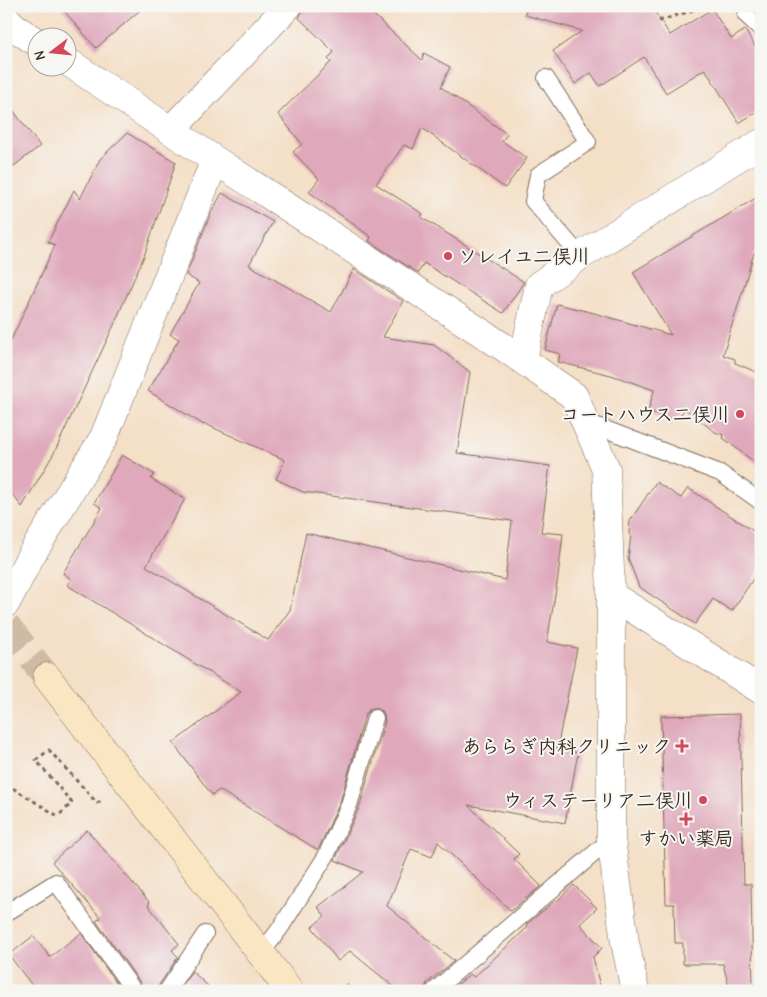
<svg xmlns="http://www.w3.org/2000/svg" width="767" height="997" font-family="'Comic Neue','Klee One',sans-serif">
<rect width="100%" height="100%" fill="#f6f6f2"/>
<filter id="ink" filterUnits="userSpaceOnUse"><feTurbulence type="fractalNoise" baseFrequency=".02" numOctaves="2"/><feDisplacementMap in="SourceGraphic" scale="10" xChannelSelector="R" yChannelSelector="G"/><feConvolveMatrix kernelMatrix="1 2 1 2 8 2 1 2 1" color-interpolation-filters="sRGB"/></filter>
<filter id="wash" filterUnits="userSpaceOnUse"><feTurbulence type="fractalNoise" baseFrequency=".0096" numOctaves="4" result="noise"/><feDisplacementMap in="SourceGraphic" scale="20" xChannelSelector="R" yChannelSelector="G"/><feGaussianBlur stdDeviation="1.12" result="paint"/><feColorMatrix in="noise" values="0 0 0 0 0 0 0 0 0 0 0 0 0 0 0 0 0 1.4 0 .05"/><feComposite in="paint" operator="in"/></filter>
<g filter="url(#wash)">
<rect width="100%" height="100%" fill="#f4dfc7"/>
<g id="blocks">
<path fill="#dfa9bb" d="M60,6H145L96,48Z
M303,6H364L422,60L424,53L450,67L441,87L507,134L502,141L527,158L505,188L422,128L413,149L404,145L376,184L423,214L421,217L524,282L503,313L424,263L418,273L369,241L371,237L309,192L319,179L293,152L302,144L278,114L331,62L328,59L334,52L299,18L303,10Z
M527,6H651L670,35L712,9L731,39L745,30L761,56V109L739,123L705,69L666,93L644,57L600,86L591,73L575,84L553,51L582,31L525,15Z
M6,101L40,146L6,172Z
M127,133L176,162L144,256L113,327L54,453L22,507L6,486V351L55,245L48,242L74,190L80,199L100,159Z
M222,193L273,222L249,265L331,312L354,269L403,301L383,337L434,345L470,372L457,453L550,466L541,532L563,534L558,577L547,642L577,648L557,749L578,753L565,823L468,805L519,854L514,859L541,886L511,911L438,842L432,857L411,849L387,906L454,961L427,983L424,991H399L350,951L338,961L312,927L325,916L318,907L363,872L335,860L359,808L385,721L383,712L378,709L373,708L369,710L365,715L340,802L318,850L219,790L212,795L173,743L241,692L67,585L71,579L63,573L102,508L94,503L122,455L154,474L151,479L185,499L146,566L268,640L290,610L306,533L505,580L512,521L303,492L276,479L285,460L205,424L204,425L148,391L179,339L170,334L199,283L186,275L210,215Z
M761,195V255L754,253L723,355L735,359V363L761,374V467L723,438L724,435L715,432L685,409L676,420L648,411L654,390L611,375L558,362L560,354L545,350L557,304L594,313L671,335L633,272Z
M656,482L681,498L688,488L761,536V567L732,611L713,599L695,624L639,587L628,558L631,535L629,534L630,521Z
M740,714L744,884H751L753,991H730L723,964H683V943H675L674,904H666L661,716Z
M87,830L150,903L148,905L179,944L172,950L178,957L159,985L157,991H144L142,985L96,921L101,918L52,862Z
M574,885L597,908L580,924L602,948L593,957L601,991H450L470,974L474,977L528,927L526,925L556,900L557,901Z
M81,933L122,991H36L9,955L33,936L50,957Z
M192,971L213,991H179Z"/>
</g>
</g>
<g filter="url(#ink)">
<use href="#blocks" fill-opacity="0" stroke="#7c6959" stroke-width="1"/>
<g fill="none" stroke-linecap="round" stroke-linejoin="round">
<path stroke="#cfbba5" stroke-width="28" stroke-dasharray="28 14" stroke-linecap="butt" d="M6,625L47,677"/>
<g stroke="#7c6959" stroke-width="18">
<path id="lane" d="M746,15L761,29
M546,78L588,142L538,175L533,201L580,256
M584,421L720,473L761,502
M6,913L56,882L134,991
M261,954L281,927L326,856L349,805L375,718
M167,991L205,934
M434,991L611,839"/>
</g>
<g stroke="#7c6959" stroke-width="29">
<path id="street" d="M6,19L18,30L38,43
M68,62L215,160L505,348L574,396L606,469L611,595V839L625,942L635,991
M171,130L288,6
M523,360L539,285L580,256L761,143
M611,595L761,690
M6,603L30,557L104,437L215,160"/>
</g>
<g stroke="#7c6959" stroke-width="29">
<path id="secondary" d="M47,677L290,991"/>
</g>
<path stroke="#7c6959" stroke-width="3" stroke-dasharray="4 4" stroke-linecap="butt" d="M659,21L706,6
M6,784L58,816L72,803L36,760L49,750L97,803L101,801
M346,985L352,991"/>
<use href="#lane" stroke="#fff" stroke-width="16"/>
<use href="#street" stroke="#fff" stroke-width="28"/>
<use href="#secondary" stroke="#fbe6c4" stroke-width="28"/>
</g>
</g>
<g fill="#d1495b" stroke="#f6f6f2" stroke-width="2">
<circle cx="448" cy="256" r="5"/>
<circle cx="740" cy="414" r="5"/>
<path d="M679.5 738.5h5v5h5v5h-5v5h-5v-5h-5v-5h5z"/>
<circle cx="703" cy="800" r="5"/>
<path d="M683.5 811.5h5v5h5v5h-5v5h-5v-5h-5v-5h5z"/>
</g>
<g text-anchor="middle" stroke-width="4" stroke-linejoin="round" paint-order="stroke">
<g font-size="19" font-weight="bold" fill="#3b2a1e" stroke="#f6f6f2" text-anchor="end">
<text x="458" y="263" text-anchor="start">ソレイユ二俣川</text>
<text x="730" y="421">コートハウス二俣川</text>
<text x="671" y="753">あららぎ内科クリニック</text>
<text x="693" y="807">ウィステーリア二俣川</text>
<text x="686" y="845" text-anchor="middle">すかい薬局</text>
</g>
</g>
<rect width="767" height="997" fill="none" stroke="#f6f6f2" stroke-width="25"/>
<g transform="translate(52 52) rotate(254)"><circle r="24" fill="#f6f6f2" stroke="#aba49d"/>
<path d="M0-4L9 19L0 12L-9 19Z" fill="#d1495b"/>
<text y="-8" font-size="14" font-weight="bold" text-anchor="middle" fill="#3b2a1e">N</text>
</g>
</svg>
